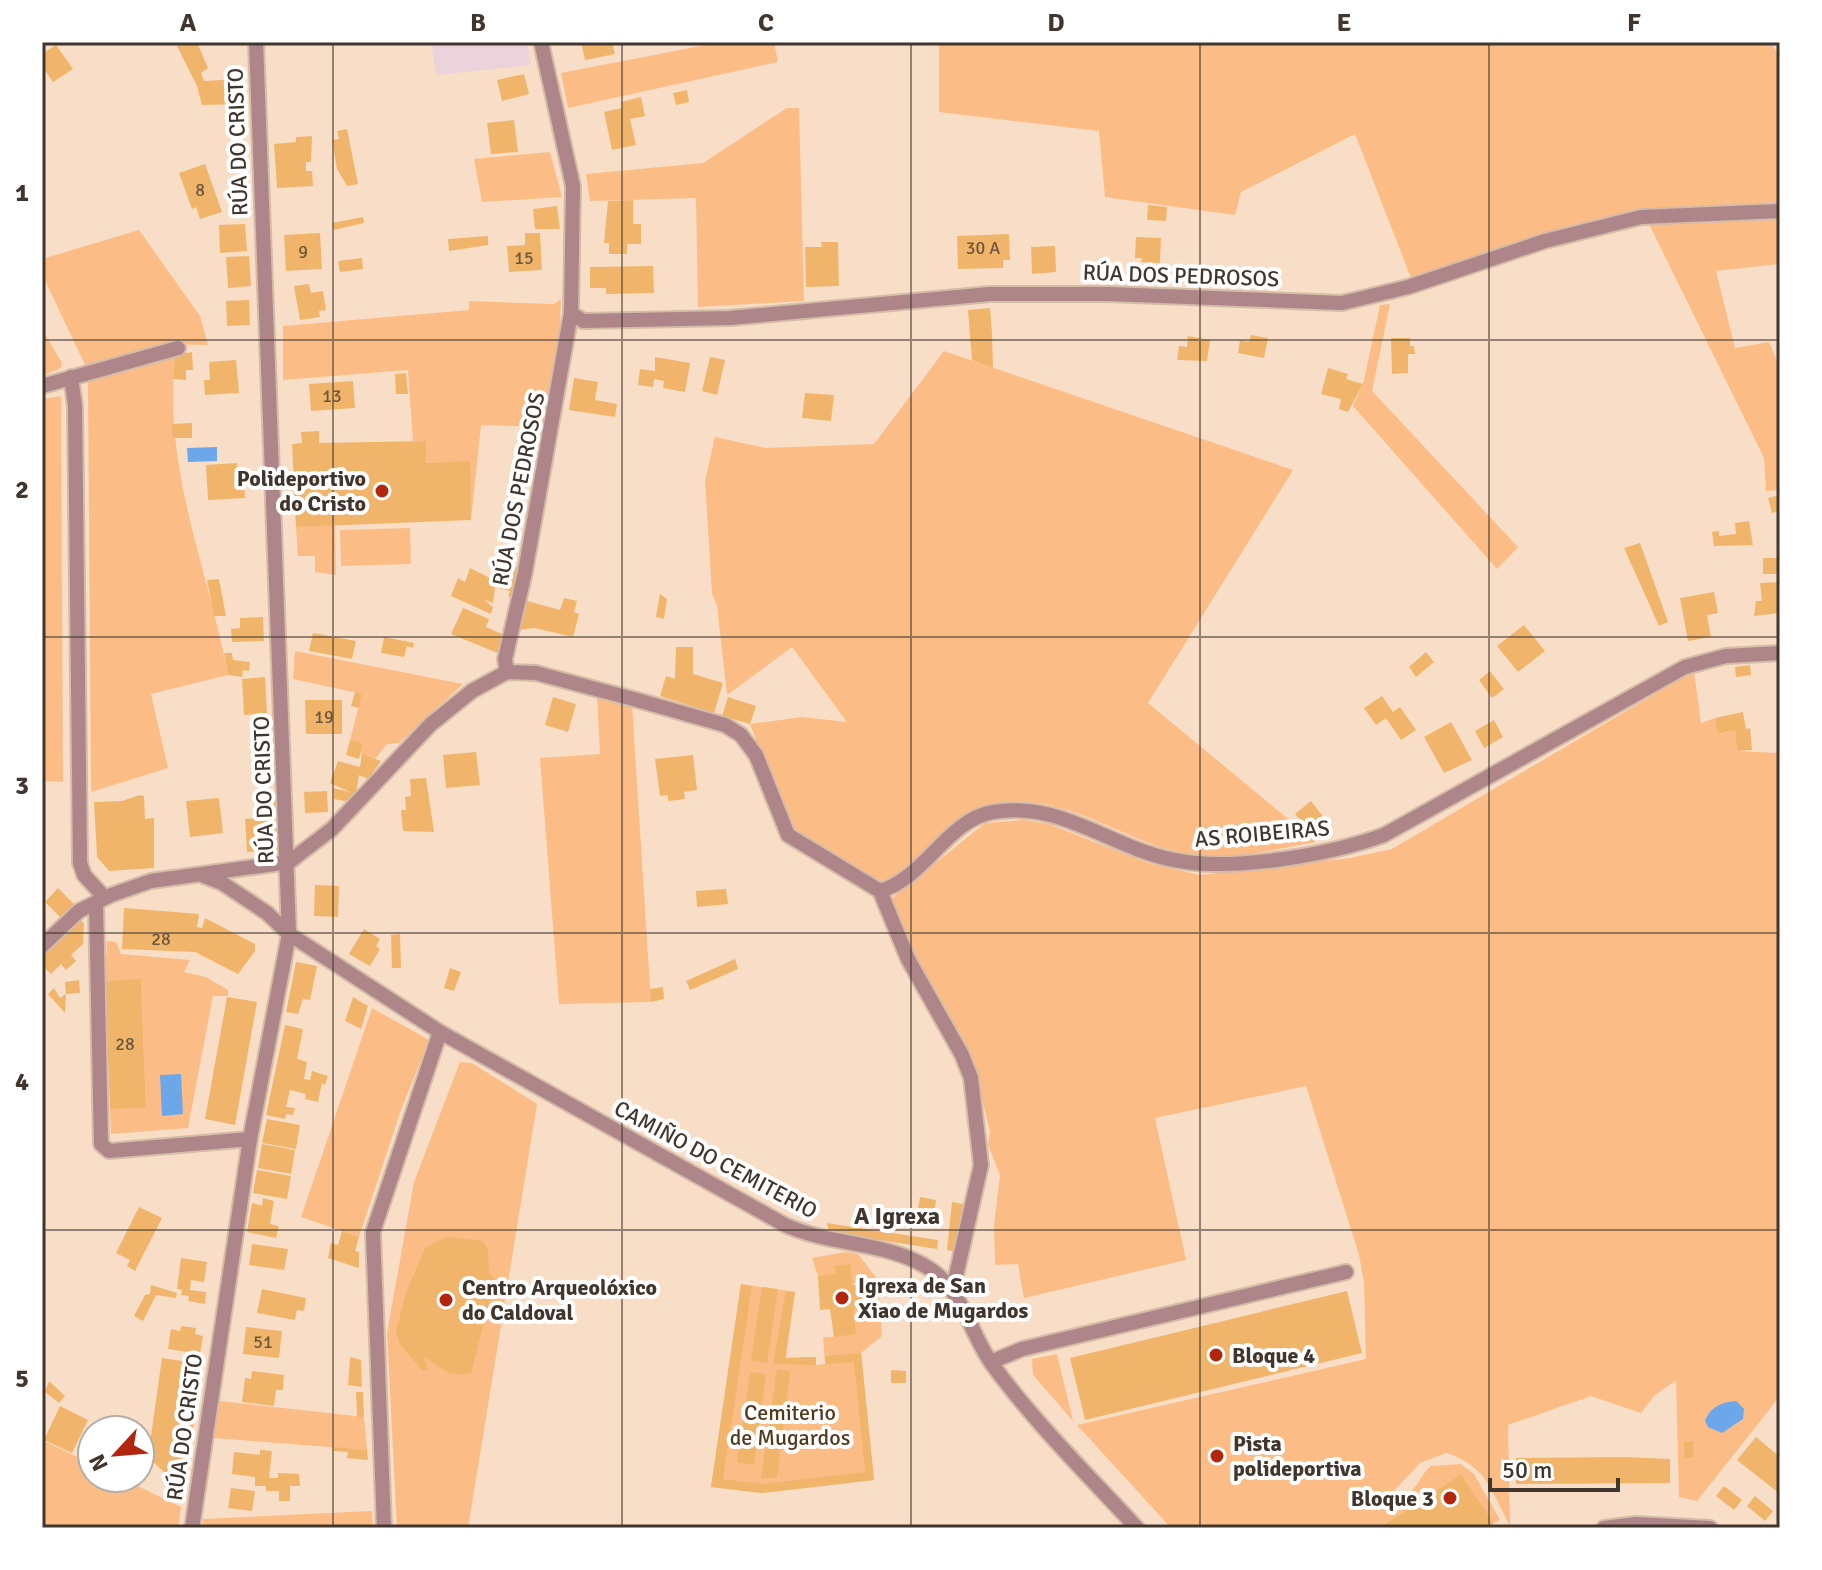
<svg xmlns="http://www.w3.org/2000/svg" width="1822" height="1570" font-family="Signika,sans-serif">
<rect width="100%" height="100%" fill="#f9dec7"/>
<path fill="#ecd2da" d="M431,42H527L531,65L436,75Z"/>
<path fill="#fbbd85" d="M721,42H774L778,62L568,108L561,73Z
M939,42H1771L1780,58V202L1646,209L1576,224L1411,278L1355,134L1241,192L1235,215L1105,197L1099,131L939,112Z
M787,108H799L804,301L698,307L696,198L590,201L586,174L703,163Z
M550,152L562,197L482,202L474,159Z
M1780,220V264L1716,271L1735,348L1769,342L1780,367V490L1766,491L1764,458L1648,222Z
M139,230L200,316L208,345L160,344L86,367L42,274V259Z
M561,299L558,372L545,427L481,425L471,520L469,462L426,463L425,441H413L408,370L283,380V326L469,310V301L554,304Z
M1390,304L1372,391L1518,547L1497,569L1353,406L1363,384L1380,305Z
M42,329L62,363L61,368L42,376Z
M944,351L1293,470L1148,703L1316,842C1279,848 1238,860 1202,856C1141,851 1089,807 1029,802C941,794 927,881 882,882C868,882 854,871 844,864C829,855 810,847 798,834C778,814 762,753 750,724L802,717L847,722L792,647L727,695L717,605L712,594L705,481L715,437L765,448L874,444Z
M175,355C163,470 207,564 228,675L151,694L168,768L91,792L88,382Z
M61,396L63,782L42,781V399Z
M335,525L336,575L315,572V556H298L296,527Z
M410,528L411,564L341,566L340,530Z
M295,651L463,684L399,743L387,744L375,759L360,754L363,743L350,740L362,694L293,679Z
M1694,671L1701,723L1715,718L1719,734L1735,730L1737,751L1780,753V1396L1697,1501L1679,1497L1676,1380L1654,1396L1641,1413L1591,1396L1508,1425L1510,1526C1491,1491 1487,1466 1446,1453L1420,1463L1393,1492L1350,1497C1373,1502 1399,1509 1415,1487C1421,1479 1423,1473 1431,1466L1461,1464L1474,1474L1500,1520L1494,1523L1461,1474L1379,1528H1171L1077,1425L1366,1359L1364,1282L1359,1255L1306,1086L1155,1118L1186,1260L1024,1298L1018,1264L995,1265L994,1225L1000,1175L988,1145L990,1132L973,1063L905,943L891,899L985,823L1024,820L1049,824L1148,863L1200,875L1350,858L1392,849Z
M597,696L632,705L651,1002L559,1004L540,758L600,754Z
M107,941L116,942L121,954L190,960L184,972L206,977L228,990V996H213L188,1128L111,1134L110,1109L146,1107L141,980L105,981Z
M372,1008L429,1040L401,1110L359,1237L301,1217Z
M460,1062L472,1063L537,1104L468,1528H397L387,1333L414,1182Z
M845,1252L858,1254L878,1280L882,1336L861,1353L874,1480L762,1493L711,1487L741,1284L795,1292L786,1358L816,1357V1365L825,1364L823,1337H834L865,1284C847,1285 837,1274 818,1276L812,1258Z
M1057,1354L1073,1421L1033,1375L1032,1359Z
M219,1401L364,1417L367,1450L214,1438Z
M42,1440L92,1464V1478H121L181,1507L178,1528H42Z
M372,1511L373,1528H202L203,1519Z"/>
<path fill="#6ca7e9" d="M217,447V461L188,462L187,448Z
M181,1074L183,1114L162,1116L160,1075Z
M1736,1401L1744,1409L1743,1419L1722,1433L1708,1427L1705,1421C1710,1407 1722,1402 1736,1401Z"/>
<path fill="#f0b56b" d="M175,42H197L208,68L201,73L204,81L242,79L244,104L202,105L197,86Z
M581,42H612L615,54L585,60Z
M56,45L73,69L53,82L42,66V54Z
M524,74L529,94L502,101L497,80Z
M687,90L689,102L676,105L673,93Z
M641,97L645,116L630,119L636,145L612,150L604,112L622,108L621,102Z
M514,120L518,152L491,154L487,123Z
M347,129L358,184L347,186L337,169L332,140L339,139L337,131Z
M312,136L311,162H306V171H312L313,186L277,188L274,144L296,142V137Z
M205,164L222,212L200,219L196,207L192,209L179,173Z
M633,200V224H641V244H627V254H609V243H604L608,201Z
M1148,205L1167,207L1166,221L1147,220Z
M557,206L560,229H535L533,209Z
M363,217L364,223L334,230L332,223Z
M245,224L247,251L220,253L219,225Z
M320,233L322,269L286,271L284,235Z
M525,233H540L542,270L509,272L507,246L525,245Z
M1009,234L1010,260H1003V268L958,269L957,236Z
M488,236V245L449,251L448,239Z
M1136,237L1161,238L1160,263L1141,262L1142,258H1135Z
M821,242H838L839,286L806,287L805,247H822Z
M1055,246L1056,272L1032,274L1031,247Z
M249,256L251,286L228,288L226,257Z
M362,258L363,269L340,272L338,261Z
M653,266L654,293L606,294V288H590V267Z
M309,284L311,293L323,291L326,310L319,311L320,317L300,320L294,286Z
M249,300L250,325L227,326L226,301Z
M990,308L992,333L993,368L972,360L968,310Z
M1251,335L1268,338L1264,358L1238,353L1240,340L1249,342Z
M1188,336L1210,340L1207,361L1177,360L1179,346L1187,347Z
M1391,338H1410V346H1414L1415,354H1408V373L1392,374Z
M192,352L193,370H186V380L173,379L175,355Z
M655,357L690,363L685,392L663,388L664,381L654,379L653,387L638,385L640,369L655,371Z
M710,357L725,360L717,395L702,391Z
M236,360L239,393L205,395L204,380H210L209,362Z
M1328,368L1348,374L1346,379L1363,384L1348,412L1339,409L1341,399L1321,394Z
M406,373L408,394H396L395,374Z
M574,378L598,382L595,400L617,404L615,417L569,410Z
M353,381L355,408L311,411L309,384Z
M805,393L834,395L831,421L802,418Z
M192,423V438H173L172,424Z
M319,431V443L426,441V463L470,461L471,520L296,527L292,444L302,443L301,432Z
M237,463L238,481H244L245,498L208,500L206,465Z
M1780,495V511L1772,513L1768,498Z
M1749,521L1753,545L1714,546L1712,532L1719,531V536L1736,534L1735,523Z
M1640,543L1668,622L1659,626L1624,548Z
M1763,558H1777V574H1763Z
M501,562L522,569L513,598L508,596L510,591L495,587L493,603L483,599L493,607L491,614L451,596L458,578L465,582L470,568L496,581Z
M219,579L226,616H214L207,580Z
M1780,582V613L1754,616L1756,601H1762L1760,583Z
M1714,592L1718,613L1707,615L1711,637L1688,641L1680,598Z
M660,594L667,599L664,619L656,617Z
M564,598L577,601L574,612L579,614L573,637L535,628L517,630L524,600L560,610Z
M463,608L489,619L486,627L507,636L500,654L451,634Z
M263,617L264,641L232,642L231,629L240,628V618Z
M1524,625L1545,651L1518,672L1497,646Z
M313,633L356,641L352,659L309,651Z
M384,637L414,643L413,648L407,646L404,657L381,653Z
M676,647H693V674L723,683L714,713L660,696L666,676L675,679Z
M1426,652L1434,662L1416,677L1409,667Z
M224,653H232L233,660L250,662L249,671L243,670L242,677L228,675Z
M1750,665L1751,675L1736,677L1735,667Z
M1490,671L1504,689L1492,698L1479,680Z
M265,677L267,713L244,715L242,679Z
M355,692L362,694L359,708L351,706Z
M1382,696L1393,712L1400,707L1416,730L1401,740L1386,718L1376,725L1364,708Z
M553,697L576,704L568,732L545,725Z
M728,697L756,706L750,724L722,716Z
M305,700H342V734H306Z
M1743,712L1746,729L1750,728L1752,750L1737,751L1735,730L1718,734L1715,718Z
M1494,720L1503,737L1484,748L1475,731Z
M1451,722L1472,760L1444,773L1424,737Z
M350,740L363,743L359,759L346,755Z
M476,752L480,785L446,788L443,755Z
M362,754L381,761L368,779L359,775L356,794L350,802L334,799L333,788L350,792L330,783L338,761L360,767Z
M693,755L697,790L684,792L685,799L668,801V795L660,796L655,759Z
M426,778L434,832L403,831L401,810H406L405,797L411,796L410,779Z
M327,791L328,812L305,813L304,792Z
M140,795L144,796L145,819L154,818V868L109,871L97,857L94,802L122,801Z
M265,796H275V809H266Z
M219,798L223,833L190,837L186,801Z
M1311,801L1328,823L1312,836L1295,814Z
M275,817L278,850L247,852L245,819Z
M315,885L339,886L338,917L314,916Z
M58,888L77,907L64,921L45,902Z
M726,889L728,904L697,907L696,891Z
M124,908L199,914L197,927L202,928L205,918L255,944V951L238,974L195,952L122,949Z
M80,919L84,924L83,944L71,955L76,961L66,970L61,964L51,974L42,965V957Z
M364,929L380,939L376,946L380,949L370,966L349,954Z
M400,934L401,968H392L391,935Z
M735,959L738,969L690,990L686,981Z
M296,962L317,966L310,1000L303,999L298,1014L286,1012Z
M450,968L461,972L454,991L444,988Z
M141,979L146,1108L110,1109L105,981Z
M79,980L80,993L66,994L65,1013L48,994L54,988L60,998L66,994L65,982Z
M663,987L664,999L651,1002L650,989Z
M227,997L257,1002L235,1125L205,1119Z
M353,997L368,1006L361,1029L345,1021Z
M285,1025L303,1029L297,1059L307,1062L304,1079L310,1080L312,1071L328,1076L325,1085L322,1083L318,1102L305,1099L306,1094L290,1090L286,1107L295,1108L293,1115L286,1114L285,1119L266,1115Z
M267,1119L300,1125L296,1149L262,1143Z
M262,1144L295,1150L291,1174L258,1168Z
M257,1170L291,1176L287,1199L253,1193Z
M920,1197L936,1200L933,1224L916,1221Z
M263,1198L274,1201L270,1224L279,1226L276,1238L247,1232L252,1203L262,1206Z
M952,1202L968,1205L956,1252L947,1250Z
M139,1207L162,1218L135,1271L127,1266L130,1260L116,1253Z
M827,1223L938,1240L937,1249L829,1232Z
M342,1231L359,1237L355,1251L359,1252V1268L328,1258L331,1243L338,1245Z
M446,1237L483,1241L488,1249L489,1273L495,1279L471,1373L463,1375L449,1373L424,1357L428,1370H422L399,1343L396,1331L406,1293L425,1248Z
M252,1244L288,1249L284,1270L249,1265Z
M181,1258L207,1262L204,1282L191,1280L190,1290L206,1292L205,1304L188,1301L189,1296L181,1295L182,1290L177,1289Z
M850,1264L853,1285L865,1283L868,1306L853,1308L856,1334L834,1337L830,1309L820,1310L818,1276L835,1274L834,1266Z
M741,1284L752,1286L723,1479L763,1484L865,1472L854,1362L826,1364L825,1356L861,1353L874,1480L762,1493L711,1487Z
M151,1285L177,1293L176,1298L156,1295L143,1321L134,1316L145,1295L150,1294Z
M762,1287L778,1289L767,1363L751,1360Z
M262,1289L306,1298L304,1311L297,1310L295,1320L257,1313Z
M786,1291L795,1292L785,1358L816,1357V1365L773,1364Z
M1347,1291L1362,1353L1085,1420L1070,1358Z
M181,1326L196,1328L195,1334L203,1336L200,1354L168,1349L171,1329L180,1331Z
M246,1327L282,1331L279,1358L243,1354Z
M350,1357L361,1360L362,1387L348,1385Z
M162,1358L202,1364L186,1479L168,1476L148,1457Z
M777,1369L790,1372L777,1478H761Z
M891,1370L906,1371V1383H891Z
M252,1371L284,1375L283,1390H276L274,1406L242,1402L245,1378L251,1379Z
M750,1372L766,1374L754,1465L737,1463Z
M49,1381L65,1396L59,1403L45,1392Z
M356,1392H363L364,1417H357Z
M60,1406L88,1420L72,1453L44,1440Z
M1756,1437L1780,1457V1494L1737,1460Z
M1693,1441L1694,1457L1685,1458L1684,1442Z
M334,1447L367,1450L368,1460L347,1458L348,1452L334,1451Z
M260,1450L272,1451L269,1478H278V1473L299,1474L300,1486H290V1501H279V1491H266V1486H255V1477L232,1474L234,1452L260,1455Z
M1625,1457L1670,1459V1483L1516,1484V1458Z
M1461,1474L1494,1523L1487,1528H1379Z
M1724,1486L1742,1500L1734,1510L1716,1496Z
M231,1488L255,1491L252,1511L228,1508Z
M1755,1496L1773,1511L1765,1521L1747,1506Z"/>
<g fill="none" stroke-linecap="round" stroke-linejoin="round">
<g stroke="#d4bca8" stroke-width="18">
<path id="street" d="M571,313L583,321L730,318L990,294H1109L1342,303L1408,287L1545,241L1641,217L1780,211
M71,377L75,406L80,863L84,875L105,898
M42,386L178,348
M507,672L505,659L525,572L571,313L573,186L541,42
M204,876L222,883L267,913L289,934L440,1032L785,1225C831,1246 887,1241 930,1269C963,1291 970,1333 992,1364C1035,1423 1088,1475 1137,1528
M880,891C925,878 947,820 993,812C1060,800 1111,848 1174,860C1231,872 1329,855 1384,835L1685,667L1726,656L1780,653
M880,891L908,959L962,1055L971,1078L981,1165L953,1289
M96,903L101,1144L109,1151L250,1139
M42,946L79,911L111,895L151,881L289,862L332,829L430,725L472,691L507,672L536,673L637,700L725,725L741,735L756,755L788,835L880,891
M991,1362L1022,1349L1346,1272
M192,1528L250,1139L289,934L256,42
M384,1528L373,1232L440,1032
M1604,1528L1636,1524L1710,1528"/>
</g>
<use href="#street" stroke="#ae8588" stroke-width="14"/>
</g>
<path fill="none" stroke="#40362d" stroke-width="2" stroke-opacity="0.55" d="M333,42V1528M622,42V1528M911,42V1528M1200,42V1528M1489,42V1528M42,340H1780M42,637H1780M42,933H1780M42,1230H1780"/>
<g fill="#b3260e" stroke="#fff" stroke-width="3">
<circle cx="382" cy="491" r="8"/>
<circle cx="842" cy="1298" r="8"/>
<circle cx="446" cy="1300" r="8"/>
<circle cx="1216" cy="1355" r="8"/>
<circle cx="1217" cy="1456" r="8"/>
<circle cx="1450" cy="1498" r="8"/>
</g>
<g text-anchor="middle" stroke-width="8" stroke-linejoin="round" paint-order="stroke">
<g font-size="18" fill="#6c563c">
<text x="200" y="196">8</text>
<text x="983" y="254">30 A</text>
<text x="303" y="258">9</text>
<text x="524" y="264">15</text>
<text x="332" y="402">13</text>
<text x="324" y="723">19</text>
<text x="161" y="945">28</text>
<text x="125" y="1050">28</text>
<text x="263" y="1348">51</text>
</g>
<g font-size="22" fill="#40362d" stroke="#fff">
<text transform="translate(237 142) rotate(-92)" y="8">RÚA DO CRISTO</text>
<text transform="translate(1181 275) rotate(2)" y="8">RÚA DOS PEDROSOS</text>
<text transform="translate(518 489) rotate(-79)" y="8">RÚA DOS PEDROSOS</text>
<text transform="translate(263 790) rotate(-92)" y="8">RÚA DO CRISTO</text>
<text transform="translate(1262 833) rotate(-5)" y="8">AS ROIBEIRAS</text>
<text transform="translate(716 1159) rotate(28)" y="8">CAMIÑO DO CEMITERIO</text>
<text transform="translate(184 1427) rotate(-82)" y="8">RÚA DO CRISTO</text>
</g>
<g font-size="22" font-weight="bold" fill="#40362d" stroke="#fff" text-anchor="start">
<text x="366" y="486" text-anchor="end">Polideportivo<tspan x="366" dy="25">do Cristo</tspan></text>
<text x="858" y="1293">Igrexa de San<tspan x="858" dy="25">Xiao de Mugardos</tspan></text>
<text x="462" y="1295">Centro Arqueolóxico<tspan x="462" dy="25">do Caldoval</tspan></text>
<text x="1232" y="1363">Bloque 4</text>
<text x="1233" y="1451">Pista<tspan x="1233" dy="25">polideportiva</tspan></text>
<text x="1434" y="1506" text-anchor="end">Bloque 3</text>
</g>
<g font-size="22" fill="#54381d" stroke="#fff">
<text x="790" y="1420">Cemiterio<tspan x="790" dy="25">de Mugardos</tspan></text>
</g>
<g font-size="24" font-weight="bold" fill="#40362d" stroke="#fff">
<text x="897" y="1224">A Igrexa</text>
</g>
</g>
<rect width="1822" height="1570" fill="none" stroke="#ffffff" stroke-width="88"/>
<g transform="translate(116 1454) rotate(244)"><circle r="38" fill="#ffffff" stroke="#b3afab" stroke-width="2"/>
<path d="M0-6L14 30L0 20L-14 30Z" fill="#b3260e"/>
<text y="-12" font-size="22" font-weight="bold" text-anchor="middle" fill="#40362d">N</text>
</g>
<path d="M1490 1478v12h128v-12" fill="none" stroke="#40362d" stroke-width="4"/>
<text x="1502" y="1478" font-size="24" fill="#40362d" stroke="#ffffff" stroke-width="6" paint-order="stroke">50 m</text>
<rect x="44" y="44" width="1734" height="1482" fill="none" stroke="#40362d" stroke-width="3"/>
<g font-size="26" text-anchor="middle" font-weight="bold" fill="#40362d">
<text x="188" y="31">A</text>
<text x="478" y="31">B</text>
<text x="766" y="31">C</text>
<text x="1056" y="31">D</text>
<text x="1344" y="31">E</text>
<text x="1634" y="31">F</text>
<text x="22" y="201">1</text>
<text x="22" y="498">2</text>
<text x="22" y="794">3</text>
<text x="22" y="1090">4</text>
<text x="22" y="1387">5</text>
</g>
</svg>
